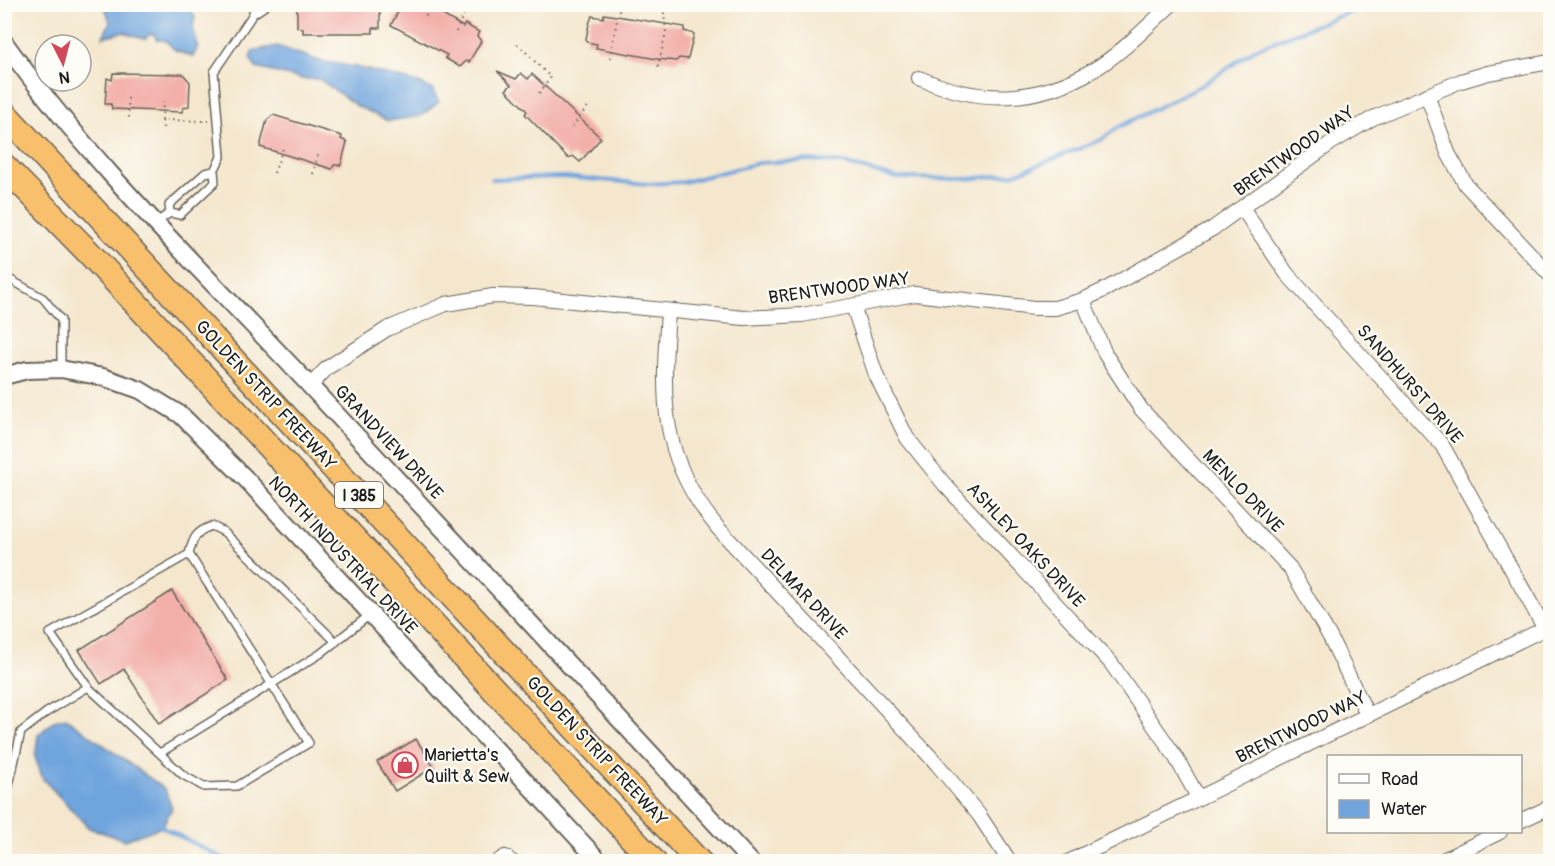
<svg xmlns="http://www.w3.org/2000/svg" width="1555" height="866" font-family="Pangolin,sans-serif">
<rect width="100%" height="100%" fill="#fdfcf7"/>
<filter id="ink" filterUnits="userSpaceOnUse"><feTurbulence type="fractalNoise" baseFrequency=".0167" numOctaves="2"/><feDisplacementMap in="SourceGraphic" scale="12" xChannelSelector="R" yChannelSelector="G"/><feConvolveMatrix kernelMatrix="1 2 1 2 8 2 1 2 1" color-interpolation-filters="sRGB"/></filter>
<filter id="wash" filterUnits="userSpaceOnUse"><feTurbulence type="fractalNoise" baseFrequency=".008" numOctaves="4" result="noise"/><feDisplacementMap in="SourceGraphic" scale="24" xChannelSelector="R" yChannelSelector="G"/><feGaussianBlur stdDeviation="1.35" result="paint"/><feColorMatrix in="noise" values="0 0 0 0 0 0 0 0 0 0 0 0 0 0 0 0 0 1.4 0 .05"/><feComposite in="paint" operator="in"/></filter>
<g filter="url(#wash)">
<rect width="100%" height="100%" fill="#f4e7ce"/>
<path fill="#70a4dd" stroke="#46607c" stroke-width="1.5" d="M104,5H191L190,11L195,16L193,27L198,46L193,57L175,50L166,41L156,39L155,35L150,34L145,39L123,32L103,37L110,22Z
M277,46L320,61L356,67L419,83L432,89L439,102L421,116L388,121L357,106L319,79H302L256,68L250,58L253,51Z
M66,718L165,789L172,808L162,827L125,840L89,828L43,779L35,757L38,735L54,721Z"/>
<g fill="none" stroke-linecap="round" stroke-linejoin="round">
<path stroke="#70a4dd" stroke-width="4" d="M492,179L563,177L649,184L684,182L759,163L809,160L843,163L897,178L966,179L1015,174L1101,140L1117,128L1204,84L1257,48L1371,4
M162,827L230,862"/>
</g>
<g id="blocks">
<path fill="#f3b0aa" d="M297,4H380V28H373V33H303V29L297,27Z
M402,4H424L463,27L465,24L479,32L477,36L481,41L469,62L466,61L460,67L445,58L447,55L391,25Z
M604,14L685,27L684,31L694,34L688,59L679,58L676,61L657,59L596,48L597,44L587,42L586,39L589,24L592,16L603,18Z
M497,71L516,79L521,73L528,79L532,74L601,138L580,162L573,156L568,158L525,114L527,111L506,90L511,85Z
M113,73L183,74L190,82L189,106L183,108L182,112L112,109L111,104H105L107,78L112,80Z
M273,115L342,136L341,139L347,142L341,165H334L332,169L260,147L267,120Z
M172,591L228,680L159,724L124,669L101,684L79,650Z
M416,739L434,767L395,791L377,762Z"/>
</g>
</g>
<g filter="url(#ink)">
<use href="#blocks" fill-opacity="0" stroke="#68635a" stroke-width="1.5"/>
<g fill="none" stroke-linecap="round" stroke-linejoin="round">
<g stroke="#68635a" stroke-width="10">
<path id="service" d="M253,14L254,4
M170,213L169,205L205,173L214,171
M155,223L170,213L180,215L215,182L214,171L221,157L214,72L253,14L268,4
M4,276L43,298L61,320V369
M189,554L309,743L237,786L204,787L183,775L88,687L50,633Z
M189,554C193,538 196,531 212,526L224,532L336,642
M160,753L320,654L371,614
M4,808L21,732L47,712L88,687"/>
</g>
<g stroke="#68635a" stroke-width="16">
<path id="minor" d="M919,78C979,104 1036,104 1095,69C1123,52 1147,26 1172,4
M1427,95L1448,153L1466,185L1550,275
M1243,209L1287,274L1442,445L1545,629
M1083,300L1105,354L1141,409L1290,568L1330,637L1367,714
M853,306L876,375L907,438L945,485L1111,663L1175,756L1198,797
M668,312C662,398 659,458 718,528L937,764L979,815L1010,862
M310,386L327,368L387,329L446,304L493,296L533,297L744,318L802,315L915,294L1034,308H1055L1083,300L1106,289L1212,229L1331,143L1373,118L1461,81L1488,73L1550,62
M1520,821L1550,807
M497,862L505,857L512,862
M1068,862L1550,626
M1439,862L1500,832"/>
</g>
<g stroke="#68635a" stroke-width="20">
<path id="tertiary" d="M4,42C94,168 207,275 312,388C459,545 605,704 751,862
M4,376L27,370L61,369L103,377L140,390L181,415L245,478L600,862"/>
</g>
<g stroke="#68635a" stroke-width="27">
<path id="motorway" d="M4,113L699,862
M4,166L92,256L654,862"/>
</g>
<path stroke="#68635a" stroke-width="2" stroke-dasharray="1.5 4.5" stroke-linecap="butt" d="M355,4V6
M319,8L320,4
M426,16L430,4
M456,32L465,11
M517,44C529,54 539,67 551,77L537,96
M610,58L620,4
M658,67L666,32L663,4
M128,98L129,118
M162,120L163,101
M572,127L589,105
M163,128L162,120L209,121
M274,173L284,146
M313,174L318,154"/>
<use href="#service" stroke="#fff" stroke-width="7"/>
<use href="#minor" stroke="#fff" stroke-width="14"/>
<use href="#tertiary" stroke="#fff" stroke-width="16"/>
<use href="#motorway" stroke="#f8bf6c" stroke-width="24"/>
</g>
</g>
<defs>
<g id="shop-ring" transform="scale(1.35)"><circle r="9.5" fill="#fdfcf7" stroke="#d1495b" stroke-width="1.5"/><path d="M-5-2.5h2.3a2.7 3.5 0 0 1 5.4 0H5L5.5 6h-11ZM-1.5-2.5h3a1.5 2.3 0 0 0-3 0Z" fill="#d1495b"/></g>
</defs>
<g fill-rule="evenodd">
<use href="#shop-ring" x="405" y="765"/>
</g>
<g text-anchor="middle" stroke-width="4.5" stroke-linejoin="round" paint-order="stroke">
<rect fill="#fdfcf7" stroke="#605f5e" stroke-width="1.5" x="335" y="482" width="48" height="26" rx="4.5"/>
<g font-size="16" font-weight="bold" fill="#1c1c1c">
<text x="359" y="501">I 385</text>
</g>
<g font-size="18" fill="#1c1c1c" stroke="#fdfcf7">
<text transform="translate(1294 151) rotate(-35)" y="6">BRENTWOOD WAY</text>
<text transform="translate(839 288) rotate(-8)" y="6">BRENTWOOD WAY</text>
<text transform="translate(1410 384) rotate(49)" y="6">SANDHURST DRIVE</text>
<text transform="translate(266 395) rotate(47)" y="6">GOLDEN STRIP FREEWAY</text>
<text transform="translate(389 442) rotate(47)" y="6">GRANDVIEW DRIVE</text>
<text transform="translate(1243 491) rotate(46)" y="6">MENLO DRIVE</text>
<text transform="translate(1026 545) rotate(47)" y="6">ASHLEY OAKS DRIVE</text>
<text transform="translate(343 555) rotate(47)" y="6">NORTH INDUSTRIAL DRIVE</text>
<text transform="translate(804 594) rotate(47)" y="6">DELMAR DRIVE</text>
<text transform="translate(1301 727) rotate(-26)" y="6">BRENTWOOD WAY</text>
<text transform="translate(597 751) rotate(47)" y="6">GOLDEN STRIP FREEWAY</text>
</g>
<g font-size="18" fill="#1c1c1c" stroke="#fdfcf7" text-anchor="start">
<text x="424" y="761">Marietta's<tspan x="424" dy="21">Quilt &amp; Sew</tspan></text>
</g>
</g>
<rect width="1555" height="866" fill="none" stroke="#fdfcf7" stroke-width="24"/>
<rect x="1327" y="755" width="195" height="78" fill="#fdfcf7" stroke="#a3a29f" stroke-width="1.5"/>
<rect x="1339" y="774" width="30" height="9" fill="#ffffff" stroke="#a3a29f" stroke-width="1.5"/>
<text x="1381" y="785" font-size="18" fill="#1c1c1c">Road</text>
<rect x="1339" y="800" width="30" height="18" fill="#70a4dd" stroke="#a3a29f" stroke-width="1.5"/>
<text x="1381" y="815" font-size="18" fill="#1c1c1c">Water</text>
<g transform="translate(63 63) rotate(174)"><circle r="28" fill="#fdfcf7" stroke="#a3a29f" stroke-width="1.5"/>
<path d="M0-4.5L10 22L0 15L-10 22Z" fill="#d1495b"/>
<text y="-9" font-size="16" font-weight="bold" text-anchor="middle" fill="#1c1c1c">N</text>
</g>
</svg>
